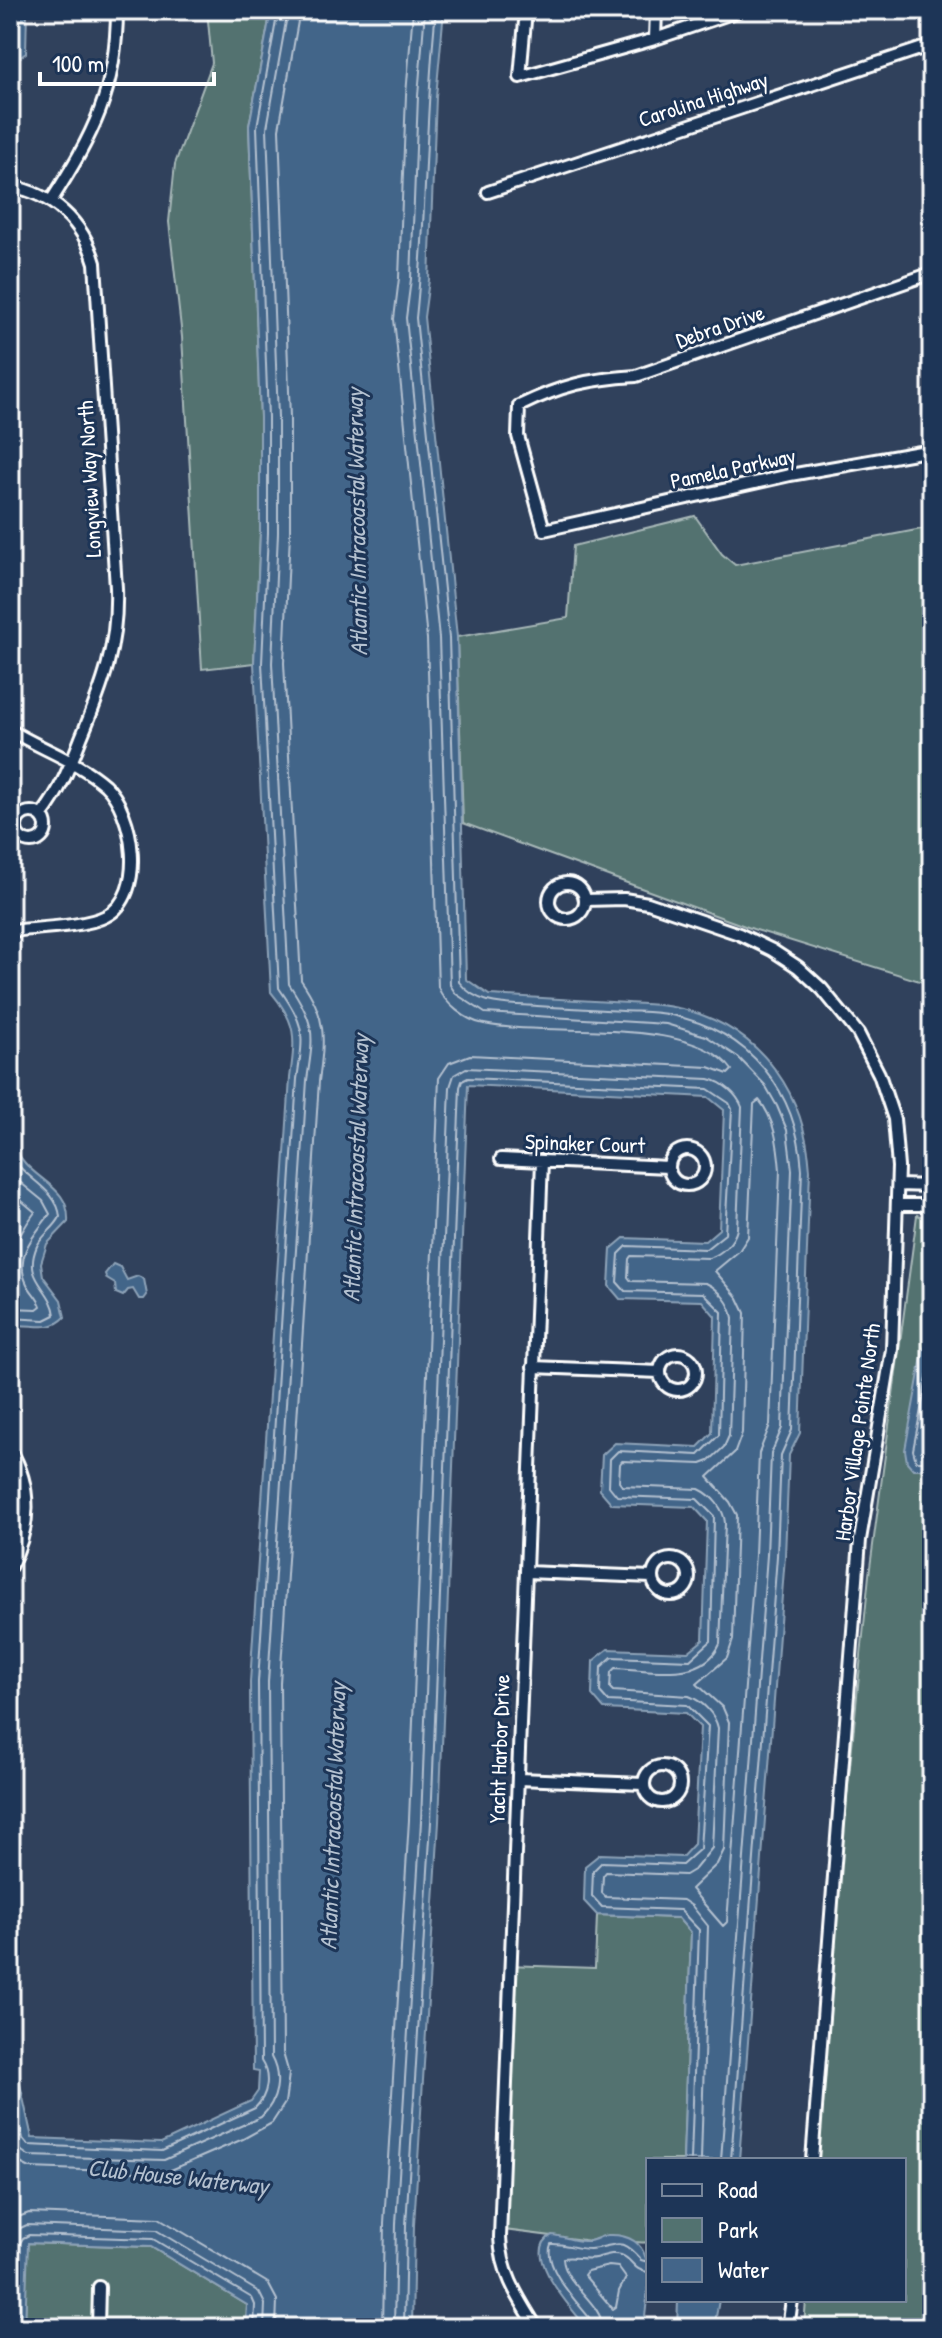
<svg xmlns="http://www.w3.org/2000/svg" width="942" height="2338" font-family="'Patrick Hand',sans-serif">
<rect width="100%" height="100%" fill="#30415c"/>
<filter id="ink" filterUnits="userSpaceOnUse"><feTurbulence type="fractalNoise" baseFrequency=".0125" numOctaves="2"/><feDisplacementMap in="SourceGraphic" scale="16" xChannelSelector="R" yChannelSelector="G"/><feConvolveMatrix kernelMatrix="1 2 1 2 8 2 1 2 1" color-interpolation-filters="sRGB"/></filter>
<g filter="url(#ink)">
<path fill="#527270" stroke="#a8b8b8" stroke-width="2" d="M207,10H271L249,126L260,417V533L254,663L202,669L182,337L169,222L175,164L212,63Z
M695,516L722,554L735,565L932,527V985L753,929L463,823L457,637L568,618L573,546Z
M917,1215L932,1220V2328H804L806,2300H904V2160H817L840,1867L869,1575Z
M597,1915L678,1918L691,1933L683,2160H648V2242C626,2246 619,2230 591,2241L496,2229L507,1965L595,1968Z
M27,2243L151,2247L247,2305L246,2328H25Z"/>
<path fill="#436589" stroke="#8ea3b8" stroke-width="2" d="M10,10H27L26,53L10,65Z
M271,10H444L436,97L429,280L424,317L457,637L466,979L489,995C530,997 571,1000 611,1002C637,1004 664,1003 690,1011C764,1033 805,1095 810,1170L800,1433L789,1455L785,1556L739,2160H683L691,1933L678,1918L597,1915L584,1901L585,1866L600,1854L682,1857L694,1844L700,1727L686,1713L604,1709L592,1695L593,1661L608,1649L688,1652L703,1640L707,1521L694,1507L612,1504L600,1490L602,1455L615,1443L698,1447L712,1433L715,1316L702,1301L620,1299L609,1286L611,1249L624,1238L705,1241L719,1229L724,1110L708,1097L468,1085L439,1822L414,2225L412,2328H246L247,2305L151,2247L28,2243L25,2328H10V2039L32,2138L161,2143L251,2101L258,2091L259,2071L253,2070L250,1682L290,1078C295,1039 298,1024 271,992L254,663L260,533V417L249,126Z
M10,1134C13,1144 18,1155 25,1163C42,1183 70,1190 68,1222L47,1244L41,1263L43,1276L61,1300L65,1317C49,1334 31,1322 10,1326Z
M113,1264L120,1267L127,1280L138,1276L144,1279L147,1295L144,1299H139L133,1289L128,1290L123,1296L116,1293L115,1284L107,1279L105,1274Z
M931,1345L932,1469H913L907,1462L905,1450L923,1351L925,1346Z
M552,2235C564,2236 576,2242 589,2241C595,2240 601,2236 607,2235C664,2232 646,2292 644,2328H587C573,2310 519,2253 552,2235Z
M678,2300H719L714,2328H677Z"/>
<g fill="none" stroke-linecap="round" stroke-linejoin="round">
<path stroke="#b4c1d0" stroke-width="2" d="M425,10L418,96L411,279L406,318L439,638L450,985L456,994L485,1013L666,1024L706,1036L738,1057L765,1085L777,1106L787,1130L792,1170L782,1428L771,1454L767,1555L721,2160
M436,10C425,112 427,216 416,318L449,638L459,982C478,1007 509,1004 537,1006C566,1008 594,1009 623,1011C639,1012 656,1011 671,1015C750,1031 797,1091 802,1170L792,1430L781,1455L777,1556L731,2160
M759,1100C775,1119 778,1146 780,1170L770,1425L759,1453L755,1555L727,1922L723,1926L691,1889L717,1864L724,1850L729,1722L723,1708L697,1684L727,1658L733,1640L737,1515L730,1502L708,1477L735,1452L742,1433L745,1313L738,1298L715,1271L739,1251L748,1237L754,1104Z
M10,1155C23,1178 58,1189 60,1217C55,1228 43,1234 37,1246C22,1281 52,1287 55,1315L45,1320L10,1318
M10,1174L43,1201L50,1214C35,1234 13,1256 27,1284C31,1292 38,1298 41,1306L37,1309L10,1308
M10,1191L35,1212C16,1238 5,1259 16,1292L10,1296
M932,1353L913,1450L916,1461H932
M10,2077L23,2139L28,2145L162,2151L255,2108C268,2095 271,2076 261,2061L258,1682L297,1079C304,1033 306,1027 279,988L262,663L268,533V417L257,127L278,10
M10,2124L16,2147L29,2156L164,2160L261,2117C278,2101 282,2077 271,2057L268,1682L307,1080C314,1034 316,1024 289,984L272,663L278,533V417L267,128L288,10
M10,2158L30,2168L164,2173L243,2139L272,2123L285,2103L289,2074L283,2053L280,1683L319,1081C325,1037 327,1017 301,980L284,663L290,533V417L279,129L300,10
M10,2220L29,2213L159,2218L268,2283L277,2300L276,2328
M10,2240L16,2230L27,2225L156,2230L259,2292L265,2304L264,2328
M609,2266L618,2267L626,2278L619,2291L616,2307L613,2309L584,2275L587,2271Z
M17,2328L20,2243L23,2238L29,2235L153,2239L252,2298L255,2305L254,2328
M382,2328L384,2223L409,1820L439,1078L449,1063L470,1055L709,1067L728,1074L732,1070C694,1015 545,1037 484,1024C466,1021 444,1003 438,987L427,639L394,319L399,278L406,95L413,10
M394,2328L396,2224L421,1821L450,1087L454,1075L466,1068L709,1079C723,1082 737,1094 742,1107L737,1229C734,1242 722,1254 709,1258L631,1256L629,1259L628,1277L631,1281L706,1283C719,1289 731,1304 733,1318L729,1436L724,1447L709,1461L701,1464L622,1461L620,1464L619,1482L622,1486L699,1489C712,1495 724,1509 725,1523L720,1644C703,1683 649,1669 615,1668L611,1672L610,1688L613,1691L689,1696C702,1701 715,1714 718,1728L712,1848L695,1869L685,1875L606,1872L603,1876L602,1893L606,1897L683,1900L692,1906L708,1926L701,2160
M404,2328L406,2225L431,1822L460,1087L462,1081L468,1078L708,1089L729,1103L732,1109L725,1234L706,1249L627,1246L619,1254L617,1282L625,1291L703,1293L722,1312L719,1435L699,1455L618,1451L610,1459L609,1486L617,1496L697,1499L714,1516L711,1641L690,1660L612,1657L601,1667L600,1692L608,1701L687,1705L708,1726L700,1849L682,1865L602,1862L593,1871L592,1896L602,1907L680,1910L699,1930L691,2160
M593,2328L591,2320C578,2303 542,2267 551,2244C563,2243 577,2249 590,2249C617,2247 618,2234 641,2260L648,2262
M603,2328C601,2301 564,2285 563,2258C573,2256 585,2260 595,2258C605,2256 611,2252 621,2255C633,2259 633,2271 648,2272"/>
<g stroke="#fff" stroke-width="16">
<path id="minor" d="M526,10L520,77L655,39L741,10
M655,39L656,10
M10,186C52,194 83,221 95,263L116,588C118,646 103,685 81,738C70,766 60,792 41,816
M488,192L932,45
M51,201C93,135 117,90 117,10
M932,273L636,376C589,379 562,385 519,406L518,436L544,530L790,475L932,450
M10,730C41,749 78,761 105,785C134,812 147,895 106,916C86,927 35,928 10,931
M16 827a15 15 0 1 1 30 0a15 15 0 1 1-30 0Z
M549 901a18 18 0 1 1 36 0a18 18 0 1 1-36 0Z
M585,900L624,899L648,903L739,934L772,950L798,967L822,989L858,1033L879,1074L894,1119L898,1167L892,1349L860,1540L812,2160
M669 1167a18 18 0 1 1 36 0a18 18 0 1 1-36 0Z
M501,1159L668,1167
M898,1185L932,1186
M897,1205H932
M660 1372a18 18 0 1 1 36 0a18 18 0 1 1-36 0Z
M533,1367L660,1372
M10,1449C33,1487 31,1529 10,1567
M653 1577a18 18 0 1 1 36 0a18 18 0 1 1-36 0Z
M526,1572L652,1577
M644 1784a18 18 0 1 1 36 0a18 18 0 1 1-36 0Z
M519,1779L643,1784
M98,2328L99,2287
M537,2328C519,2299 501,2273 500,2237L542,1161
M788,2328L792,2300"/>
</g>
<use href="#minor" stroke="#1d3557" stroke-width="10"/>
</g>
</g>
<g text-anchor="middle" stroke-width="6" stroke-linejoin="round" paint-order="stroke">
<g font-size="22" fill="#fff" stroke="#1d3557">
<text transform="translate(703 99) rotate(-18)" y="8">Carolina Highway</text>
<text transform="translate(720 326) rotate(-19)" y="8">Debra Drive</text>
<text transform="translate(733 468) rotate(-12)" y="8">Pamela Parkway</text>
<text transform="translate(89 479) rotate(-93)" y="8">Longview Way North</text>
<text transform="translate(585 1143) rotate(2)" y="8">Spinaker Court</text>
<text transform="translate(857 1432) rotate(-82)" y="8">Harbor Village Pointe North</text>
<text transform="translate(499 1749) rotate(-88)" y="8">Yacht Harbor Drive</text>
</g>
<g font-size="24" font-style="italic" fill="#b4c1d0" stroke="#1d3557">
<text transform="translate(357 522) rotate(-91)" y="8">Atlantic Intracoastal Waterway</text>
<text transform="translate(356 1168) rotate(-88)" y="8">Atlantic Intracoastal Waterway</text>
<text transform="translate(333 1816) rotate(-88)" y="8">Atlantic Intracoastal Waterway</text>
<text transform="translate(178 2177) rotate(6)" y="8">Club House Waterway</text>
</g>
</g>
<rect width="942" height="2338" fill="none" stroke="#1d3557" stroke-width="40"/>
<rect x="20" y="20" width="902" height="2298" fill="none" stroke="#fff" stroke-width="3" filter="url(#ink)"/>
<rect x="646" y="2158" width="260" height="144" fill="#1d3557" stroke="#77869a" stroke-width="2"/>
<rect x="662" y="2184" width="40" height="12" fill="#1d3557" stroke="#77869a" stroke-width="2"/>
<text x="718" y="2198" font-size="24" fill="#ffffff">Road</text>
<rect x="662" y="2218" width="40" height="24" fill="#527270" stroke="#77869a" stroke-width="2"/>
<text x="718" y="2238" font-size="24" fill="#ffffff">Park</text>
<rect x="662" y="2258" width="40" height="24" fill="#436589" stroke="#77869a" stroke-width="2"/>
<text x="718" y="2278" font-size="24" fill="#ffffff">Water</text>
<path d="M40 72v12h174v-12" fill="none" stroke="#ffffff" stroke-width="4"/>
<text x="52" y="72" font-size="24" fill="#ffffff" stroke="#1d3557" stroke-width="6" paint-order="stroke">100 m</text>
</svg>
